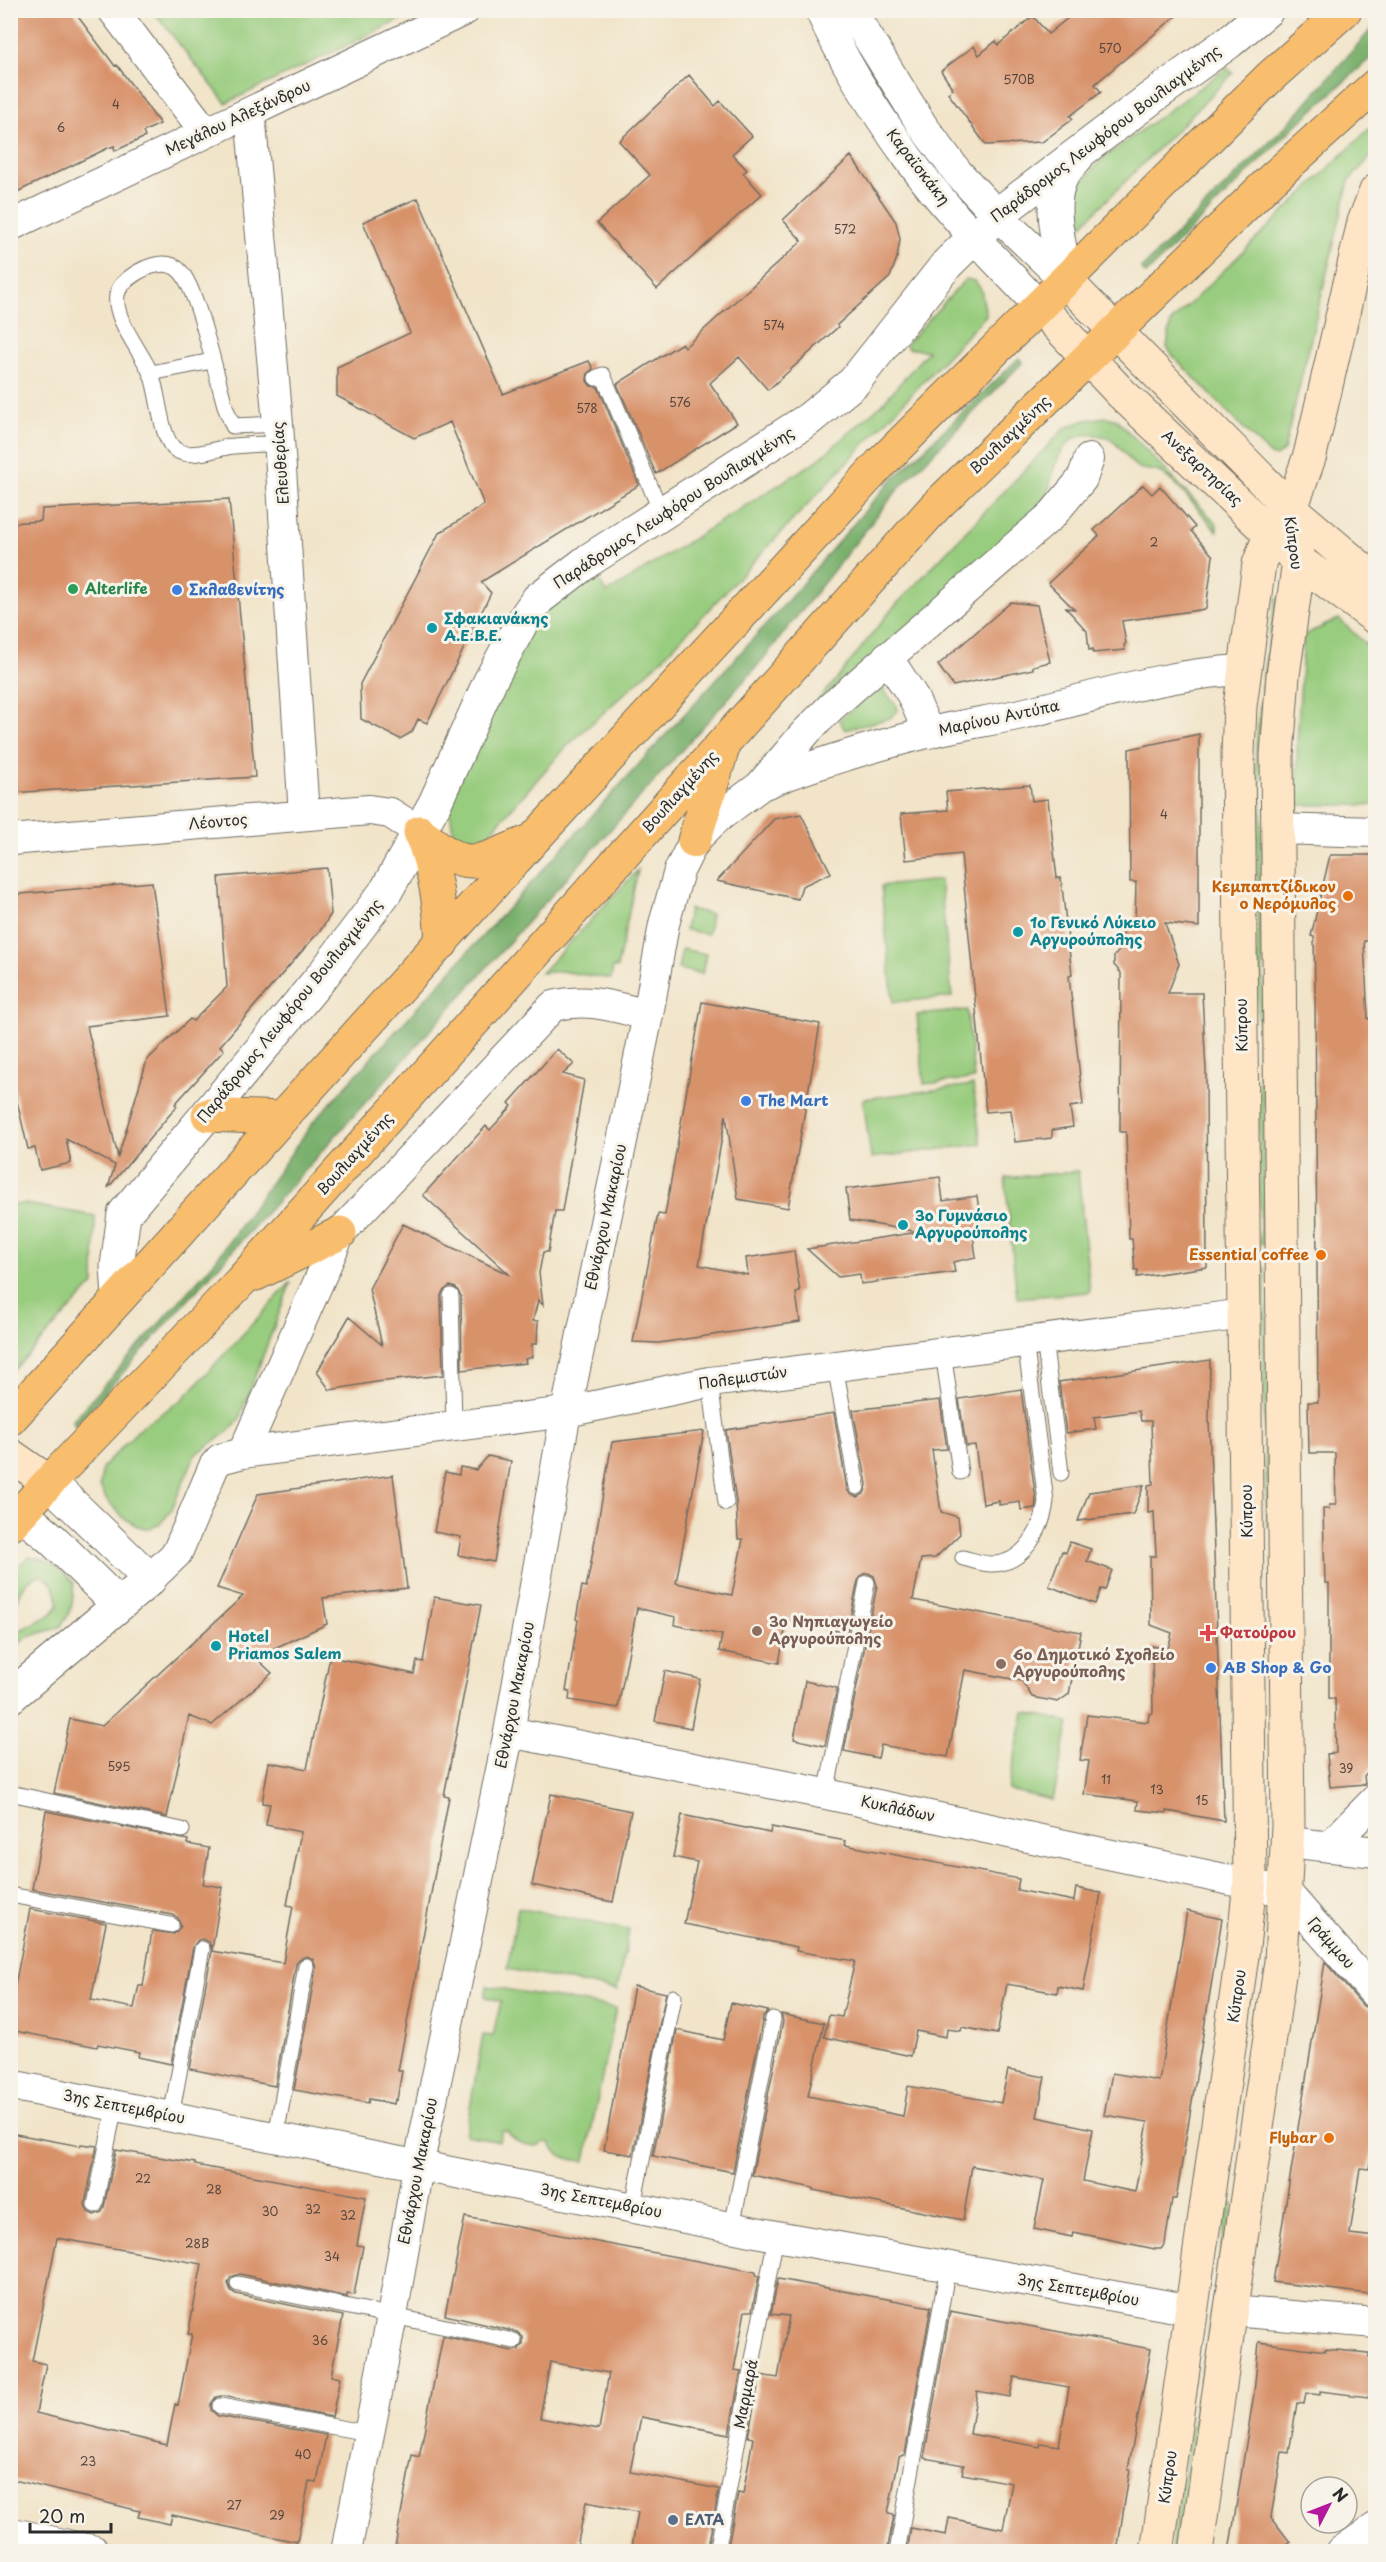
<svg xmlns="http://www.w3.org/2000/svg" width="1386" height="2562" font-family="'Playpen Sans',sans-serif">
<rect width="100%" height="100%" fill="#f7f3e8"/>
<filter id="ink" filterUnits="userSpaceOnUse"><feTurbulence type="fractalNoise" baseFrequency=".0167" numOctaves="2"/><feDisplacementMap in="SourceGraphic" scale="12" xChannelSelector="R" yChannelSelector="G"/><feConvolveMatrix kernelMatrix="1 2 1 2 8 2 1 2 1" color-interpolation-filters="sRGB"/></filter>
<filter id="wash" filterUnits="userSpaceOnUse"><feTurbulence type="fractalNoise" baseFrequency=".008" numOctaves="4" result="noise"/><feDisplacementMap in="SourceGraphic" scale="24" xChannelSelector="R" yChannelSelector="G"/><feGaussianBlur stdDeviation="1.35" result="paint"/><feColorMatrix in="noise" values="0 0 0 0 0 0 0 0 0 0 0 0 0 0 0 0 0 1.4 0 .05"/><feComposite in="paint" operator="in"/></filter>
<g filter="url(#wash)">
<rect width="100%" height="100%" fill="#f1e4c9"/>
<path fill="#98cc7e" stroke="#627c54" stroke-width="1.5" d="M416,10L417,12L226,103L153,11Z
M1227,68L1233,73L1079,228L1074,224C1067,196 1085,176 1103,158Z
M1375,123V152L1349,181L1284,450L1276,457L1270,455L1173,356L1167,347L1171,322Z
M966,279L975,281L981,289L986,315L661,660L567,746L479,845H466L453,830L449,807L505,667L547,600L590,568L607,593L818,460L882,404L928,351L907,348L906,344Z
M1107,417L1117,420L1217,524V531C1204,517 1175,479 1159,472C1152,469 1143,471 1137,467C1126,460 1120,443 1108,438C1056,419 1049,482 1045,516L762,762L835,681L891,610L1065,428L1085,420Z
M1276,598L1280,599L1268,666L1261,749L1265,1243L1260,1244L1256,747L1265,665Z
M1339,619L1375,653V805H1298L1297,742L1304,635Z
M878,689L883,690L897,706L898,710L890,718L845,730L839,720Z
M638,870L617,968L613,967L611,979L560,971L541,973Z
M940,880L952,997L893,1002L881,886Z
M689,909L711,914L708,934L685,930Z
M682,949L706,954L702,974L678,969Z
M967,1010L974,1079L924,1084L917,1015Z
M973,1085L981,1144L871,1158L863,1099Z
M1078,1171L1090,1292L1017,1298L1005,1178Z
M26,1204L95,1216L94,1284L11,1373V1205Z
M1261,1268H1265L1272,1526H1267Z
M291,1282L239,1419L229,1431L195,1455L171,1511L160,1524L150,1529L137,1526L124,1518L106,1499L100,1486L102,1468L141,1427L183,1399Z
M29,1557C50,1559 60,1568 74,1583L72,1605L68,1616L60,1627L28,1637L11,1649V1635L50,1615L58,1606C58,1591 53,1580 39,1575C19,1582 20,1600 11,1615V1571Z
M1024,1712L1069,1722L1053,1800L1008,1790Z
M518,1908L629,1930L617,1990L507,1969Z
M487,1986L616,2008L585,2161C570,2160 556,2157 550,2143L545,2142L539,2146C524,2146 515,2142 507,2131H502L499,2141L465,2135L483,2035L493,2036L501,2001L485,1997Z
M1228,2203H1233L1204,2382L1200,2381Z
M1196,2398L1203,2399L1177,2551L1171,2552Z"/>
<path fill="#7ab06d" stroke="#526e4c" stroke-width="1.5" d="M1375,25V54L1292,129L1146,274L1141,269L1287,125Z
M1019,358L1023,362L899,488L760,663L75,1426L72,1421L216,1260L314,1121L783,606L888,484Z"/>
<g id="blocks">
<path fill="#d8926b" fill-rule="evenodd" d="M10,10H73L115,66L117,65L160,124L143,132L145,137L115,151L114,146L108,148L17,192L10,179Z
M1078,10H1183L1095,84L1101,92L1070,116L1073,119L1042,142L986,145L948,93L953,89L941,71L974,46L979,55L996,41L998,45L1033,16L1048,34Z
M689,75L715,106L720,101L752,136L732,154L747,170L743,173L762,194L657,289L597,223L650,175L619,141Z
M851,156L896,222L900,239L897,258L890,277L837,325L838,327L768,390L739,357L710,383L737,423L656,474L617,384L682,343L685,347L802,241L783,220Z
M418,198L503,394L589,361L593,369L588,373L587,381L591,386L598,387L639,485L481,582L491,593L427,723L418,719L412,732L400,739L361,719L360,684L439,533L484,505L450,422L414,438L337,396V367L410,333L363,222Z
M1143,485L1152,494L1160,486L1195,527L1191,531L1213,556L1206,609L1122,621L1126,643L1124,645L1125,650L1093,653V649L1089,650L1087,631L1066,608L1074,609L1048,583L1099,536L1094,530Z
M229,499L255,777L10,793V523L41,521L42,509Z
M1011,602L1037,605L1050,662L1033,666V669L953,686L938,665Z
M1199,734V927L1165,923L1179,964L1168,993H1202L1206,1071L1207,1267L1137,1277L1138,1270H1135L1132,1239H1129L1126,1132H1120L1121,973L1114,965V956L1121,949L1124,925L1135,922L1136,882H1130L1129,749Z
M1030,785L1032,801L1048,799L1057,878H1061L1072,975L1069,976L1083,1105L1070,1107L1073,1127L1052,1130V1138L1015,1142L1011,1110L986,1112L961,854L906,860L901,814L948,810L946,792Z
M801,814L831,873L802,886L798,899L717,881L774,819Z
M1330,855H1376V941H1364L1368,1019L1376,1021V1642H1371L1376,1763L1364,1776L1365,1784L1330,1787L1327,1754L1336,1753L1335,1699L1329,1698V1583H1325L1323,1509H1329V1505H1336L1335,1453H1309L1308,1402H1318L1315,990L1314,937L1311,936Z
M327,868L331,914L322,928L220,1046L224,1050L175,1104L177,1106L108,1188L115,1165L66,1139L71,1163L40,1170L35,1148L28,1149L10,1071V895L152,882L170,1016L87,1026L118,1157L147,1060L190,1019L193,1021L227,987L219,877Z
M702,1002L820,1024L788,1208L738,1199L726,1115L699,1265L748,1275L746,1258L794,1251L800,1292L796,1293L800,1322L659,1343L633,1342L658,1214L665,1215Z
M557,1049L574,1064L563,1074L584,1080L562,1211H555L548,1252H543L539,1273L543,1305L538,1300L533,1321H538L537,1344H532V1357L525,1359L526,1363L462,1370L461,1296L456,1288L450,1286L443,1291L441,1296L443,1375L376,1382L330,1390L317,1372L349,1317L382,1345L369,1289L403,1224L510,1275L423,1195L486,1126L490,1130L512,1106L509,1103Z
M940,1177L943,1201L977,1196L982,1233L973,1235L976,1257L953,1262L955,1272L861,1284L860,1274L838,1277L807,1249L919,1232L850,1220L846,1189Z
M1210,1360L1209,1419L1224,1821L1167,1811V1813L1137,1810L1138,1801L1084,1794L1089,1761L1080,1760L1087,1715L1148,1722L1149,1714L1153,1713L1152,1646L1168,1649L1172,1633L1151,1625L1150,1556H1156L1154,1512L1148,1513V1485L1153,1484L1151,1421H1141L1139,1411L1094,1417L1096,1429L1066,1433L1059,1382Z
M1021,1389L1036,1501L1035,1508L1021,1510L1020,1502L999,1505V1501L983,1504L975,1445L966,1446L959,1399Z
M940,1400L947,1449L932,1450L941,1512L958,1517L960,1534L935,1558L921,1559L913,1600L1081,1632L1069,1694L1058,1702L1032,1697L1022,1681L965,1670L948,1757L881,1745L878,1758L844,1751L877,1585L874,1576L868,1573L863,1574L858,1581L847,1633L787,1620L779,1663L719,1651L722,1635L675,1625L676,1617L637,1608L618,1708L569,1700L570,1692L566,1691L578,1620L576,1619L582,1586L586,1587L589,1574L612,1442L704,1431L676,1583L732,1595L743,1539H738L736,1502L726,1430L834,1413L847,1489L850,1494L858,1497L864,1494L867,1485L853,1410Z
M488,1456L511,1461L494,1562L458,1555L461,1537L434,1532L445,1472L459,1475L460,1467L476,1470Z
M393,1475L407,1588L323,1598L327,1624L255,1657L272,1673L212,1725L189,1716L167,1817L54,1793L70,1719L102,1726L243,1596L217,1588L258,1494Z
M1144,1485L1133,1514L1078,1521L1089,1492Z
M1070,1542L1091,1549L1087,1561L1112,1570L1105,1590L1101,1589L1095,1604L1049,1586L1062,1551L1066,1553Z
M434,1597L481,1605L444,1796L449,1797L398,2071H402L397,2100L395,2099L394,2104L369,2099L368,2103L294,2090L316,1968L313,1959L307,1956L299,1959L296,1964L275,2086L190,2069L212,1951L283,1963L293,1906L287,1905L301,1832L266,1825L270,1804L262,1803L269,1762L307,1769L330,1657L414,1674L417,1661L423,1662Z
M665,1671L700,1679L691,1728L655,1721Z
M805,1681L837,1688L825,1746L794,1739Z
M551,1794L631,1811L613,1902L532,1885Z
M46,1811L188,1840L187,1844L209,1848L203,1884L222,1887L212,1950L209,1942L203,1939L198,1940L193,1947L171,2064L138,2057L139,2052L98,2044L97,2047L10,2030V2011L30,1909L106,1923L91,2000L134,2008L139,1985L143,1986L152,1931L174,1934L181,1926L178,1918L173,1915L32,1889Z
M682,1815L770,1833L771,1827L846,1841L845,1845L1019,1879L1017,1890L1074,1901L1076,1888L1101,1893L1083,1991L1058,1986L1057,1993L1007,1984L997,2034L962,2027L961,2031L947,2029L946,2037L916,2031L911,2056L824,2037L829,2015L842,2017L855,1961L796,1951L797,1947L684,1924L697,1862L673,1857Z
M1187,1911L1222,1919L1176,2199H1172L1165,2244L1161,2249H1155L1073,2232L1072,2237L1034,2229L1044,2180L972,2166L963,2220L813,2190V2188L752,2175L783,2021L781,2014L824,2023L808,2096L903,2116L908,2086L1001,2103L1008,2070L1045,2077L1037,2117L1093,2129L1083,2181L1135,2192L1148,2122L1104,2115L1112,2073L1159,2081Z
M1325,1962L1363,2006L1376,2012V2129L1369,2169L1360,2168L1350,2234L1376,2237V2295L1273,2282Z
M634,1986L666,1993L633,2155L604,2150Z
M731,2003L768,2011L763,2017L733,2172L653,2156L677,2030L723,2040Z
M10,2133L80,2146L81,2144L97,2146L85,2204L88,2212L94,2215L102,2212L104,2207L116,2150L195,2163V2165L366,2197L357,2245L363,2246L354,2295L347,2294V2297L240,2274L231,2277L228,2283L231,2291L236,2294L343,2316L331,2376L340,2378L332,2417L222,2396L216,2397L211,2404V2410L218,2416L326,2435L317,2483L309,2482L297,2542L172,2515L170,2524L138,2517L140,2511L10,2479ZM57,2238L202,2264L188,2334H192L178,2405L175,2404L167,2445L36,2413L46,2364L32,2361Z
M465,2217L756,2272V2275L759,2276L752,2311H745L734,2370L741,2371L729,2434L641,2417L630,2472L719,2489L707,2552H631L638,2512L586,2502L576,2552H394L412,2455L419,2457L443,2336L512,2351L518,2350L523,2344V2337L517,2332L445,2315ZM550,2362L609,2373L599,2429L540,2418Z
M778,2279L931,2307L905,2454L899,2457L888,2514L894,2515L887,2552H727L738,2493L743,2494L753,2438L748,2437L760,2375L778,2378L789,2316L771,2314Z
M950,2311L1151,2349L1128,2469H1130L1117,2552H1011L984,2546L983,2552H907L911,2528L946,2535L949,2518L1003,2529L1012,2483L962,2474L964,2465L924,2458ZM1014,2377L1069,2387L1059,2446L1041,2443L1040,2447L970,2434L977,2391L1010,2397Z
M1259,2342L1325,2351V2349L1369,2353V2357L1376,2358V2398L1320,2391V2395L1306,2393L1304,2404L1297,2403L1289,2453L1282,2452L1271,2517L1290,2542L1276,2552H1229L1254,2393Z"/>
</g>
</g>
<g filter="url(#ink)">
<use href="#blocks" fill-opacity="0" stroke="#706c62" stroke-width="1.5"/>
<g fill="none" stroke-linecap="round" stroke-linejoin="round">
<g stroke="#706c62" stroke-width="17">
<path id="service" d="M151,373L212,361
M596,378L603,375L662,514
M278,424L233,426L226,409C217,380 198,289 180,271C168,259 151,265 138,272C130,277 119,284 117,295C113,319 142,352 151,374C159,392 160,440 176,450C191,460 218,447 234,446C249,444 265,444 280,444
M451,1296L454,1425
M1044,1339L1061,1473
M943,1352L960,1472
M835,1366L857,1487
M710,1382L726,1503
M963,1558C972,1560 982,1564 991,1564C1024,1565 1043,1528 1046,1501L1025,1341
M10,1793L182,1830
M826,1794L867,1583
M10,1895L171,1925
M171,2116L202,1949
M276,2136L306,1966
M95,2205L115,2105
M633,2206L674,1997
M732,2227L773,2019
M238,2284L514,2341
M220,2406L368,2433
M717,2552L776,2236
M897,2552L948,2267"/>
</g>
<g stroke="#706c62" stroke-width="32">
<path id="minor" d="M113,10L206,133
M820,10C844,63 875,112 909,159C947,212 995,259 1039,306
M851,10L922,125L958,173L997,215L1066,281
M250,113L278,424L304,815
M10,226L465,10
M887,657L912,695L929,733
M762,785C815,763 872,747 927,733C958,725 990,721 1021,714C1094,697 1169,673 1244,670
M1278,829L1376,832
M10,840L369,810L390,813L420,832
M243,1453L566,1412L710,1382L1245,1314
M150,1579L177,1553L214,1466L220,1459L243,1453L340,1233L553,1006C588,997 614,1007 648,1015
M509,1732L826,1794L1286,1892L1376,1995
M1288,1842L1376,1852
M1329,1847L1376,1799
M10,2085L776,2236L1192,2310
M1231,2311L1376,2323
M346,2552L392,2316L418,2167L509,1732L566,1412L648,1015L664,924L679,871L694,841L716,819L760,786L806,732L831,707L1052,515L1082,479L1089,459"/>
</g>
<g stroke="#706c62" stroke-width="35">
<path id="tertiary" d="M1066,281C1062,249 1046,207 1062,176C1065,170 1072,163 1077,157
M119,1298L117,1266L124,1214L323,975L386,891L435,803L490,681L522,622L538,599L589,560L809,419L854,382L947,264L997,215L1151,98L1229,42L1267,10
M21,1513L53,1540L118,1604
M10,1697L150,1579L49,1482
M10,2534L93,2552
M1343,2552L1376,2529"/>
</g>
<g stroke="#706c62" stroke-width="35">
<path id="secondary" d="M1066,281L1291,509L1376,581
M1039,306L1121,393L1299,561L1376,618
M10,1455L49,1482
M1157,2552L1242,1956L1250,1882L1238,753L1240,706L1259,564L1271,532L1291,509L1310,455L1364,222L1376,191
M1196,2552L1281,1961L1288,1826L1277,755L1283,675L1299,561L1291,509"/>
</g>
<g stroke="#706c62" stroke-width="35">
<path id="primary" d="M420,832C467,874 473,864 528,842
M420,832C435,869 440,904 442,943
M694,841L722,751
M208,1115L282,1118
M256,1274L340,1233
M10,1419L532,841L881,463L1270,77L1345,10
M10,1525L49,1482L241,1281L935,507L1271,180L1376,85"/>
</g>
<use href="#service" stroke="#fff" stroke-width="15"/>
<use href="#minor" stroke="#fff" stroke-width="30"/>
<use href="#tertiary" stroke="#fff" stroke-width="33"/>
<use href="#secondary" stroke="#fde5c5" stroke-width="33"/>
<use href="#primary" stroke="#f9be6d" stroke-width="33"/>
</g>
</g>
<circle fill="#2e9e5b" stroke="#f7f3e8" stroke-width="2" cx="73" cy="589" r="6"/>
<g fill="#3f7fe0" stroke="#f7f3e8" stroke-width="2">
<circle cx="177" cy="590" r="6"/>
<circle cx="746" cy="1101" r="6"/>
<circle cx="1211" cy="1668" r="6"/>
</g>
<g fill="#0f9aa8" stroke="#f7f3e8" stroke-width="2">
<circle cx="432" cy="628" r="6"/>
<circle cx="1018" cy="932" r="6"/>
<circle cx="903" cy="1225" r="6"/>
<circle cx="216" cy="1646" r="6"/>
</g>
<g fill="#e8710a" stroke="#f7f3e8" stroke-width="2">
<circle cx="1348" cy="896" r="6"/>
<circle cx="1321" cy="1255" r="6"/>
<circle cx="1329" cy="2138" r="6"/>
</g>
<g fill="#8d6e63" stroke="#f7f3e8" stroke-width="2">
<circle cx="757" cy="1631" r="6"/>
<circle cx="1001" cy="1664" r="6"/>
</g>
<path fill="#e0444e" stroke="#f7f3e8" stroke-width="2" d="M1205 1624h6v6h6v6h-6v6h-6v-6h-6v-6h6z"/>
<circle fill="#5c6f8a" stroke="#f7f3e8" stroke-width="2" cx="673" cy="2520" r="6"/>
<g text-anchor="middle" stroke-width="6" stroke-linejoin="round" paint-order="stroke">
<g font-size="12" fill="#56453b">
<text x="1110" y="53">570</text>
<text x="1019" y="84">570B</text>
<text x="116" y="109">4</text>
<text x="61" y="132">6</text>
<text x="845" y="234">572</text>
<text x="774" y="330">574</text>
<text x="680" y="407">576</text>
<text x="587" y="413">578</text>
<text x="1154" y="547">2</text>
<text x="1164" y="819">4</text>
<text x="119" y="1771">595</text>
<text x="1346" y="1773">39</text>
<text x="1106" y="1784">11</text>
<text x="1157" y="1794">13</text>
<text x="1202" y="1805">15</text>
<text x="143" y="2183">22</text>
<text x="214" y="2194">28</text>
<text x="313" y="2214">32</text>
<text x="270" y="2216">30</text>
<text x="348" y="2220">32</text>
<text x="197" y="2248">28Β</text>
<text x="332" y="2261">34</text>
<text x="320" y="2345">36</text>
<text x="303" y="2459">40</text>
<text x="88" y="2466">23</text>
<text x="234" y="2510">27</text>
<text x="277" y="2520">29</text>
</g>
<g font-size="15" fill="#2b2b2b" stroke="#f7f3e8">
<text transform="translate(238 118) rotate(-25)" y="5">Μεγάλου Αλεξάνδρου</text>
<text transform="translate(1106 134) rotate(-37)" y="5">Παράδρομος Λεωφόρου Βουλιαγμένης</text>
<text transform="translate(918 167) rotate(52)" y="5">Καραϊσκάκη</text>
<text transform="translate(1010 435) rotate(-44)" y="5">Βουλιαγμένης</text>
<text transform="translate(281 463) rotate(-94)" y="5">Ελευθερίας</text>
<text transform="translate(1202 468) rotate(43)" y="5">Ανεξαρτησίας</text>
<text transform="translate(674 508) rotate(-33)" y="5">Παράδρομος Λεωφόρου Βουλιαγμένης</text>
<text transform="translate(1293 543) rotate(82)" y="5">Κύπρου</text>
<text transform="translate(999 718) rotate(-12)" y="5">Μαρίνου Αντύπα</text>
<text transform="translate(680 792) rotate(-48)" y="5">Βουλιαγμένης</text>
<text transform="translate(218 822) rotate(-5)" y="5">Λέοντος</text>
<text transform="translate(290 1011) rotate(-51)" y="5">Παράδρομος Λεωφόρου Βουλιαγμένης</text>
<text transform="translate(1242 1025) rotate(-91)" y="5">Κύπρου</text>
<text transform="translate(355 1154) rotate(-48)" y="5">Βουλιαγμένης</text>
<text transform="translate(606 1217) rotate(-78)" y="5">Εθνάρχου Μακαρίου</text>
<text transform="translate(743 1378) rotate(-8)" y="5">Πολεμιστών</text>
<text transform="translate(1247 1511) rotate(-91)" y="5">Κύπρου</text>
<text transform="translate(515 1695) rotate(-79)" y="5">Εθνάρχου Μακαρίου</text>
<text transform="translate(898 1809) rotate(12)" y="5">Κυκλάδων</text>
<text transform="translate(1331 1943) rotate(49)" y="5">Γράμμου</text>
<text transform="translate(1237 1996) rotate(-82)" y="5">Κύπρου</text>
<text transform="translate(124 2107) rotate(11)" y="5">3ης Σεπτεμβρίου</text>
<text transform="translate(418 2171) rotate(-79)" y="5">Εθνάρχου Μακαρίου</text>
<text transform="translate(601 2201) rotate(11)" y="5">3ης Σεπτεμβρίου</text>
<text transform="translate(1078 2290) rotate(10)" y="5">3ης Σεπτεμβρίου</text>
<text transform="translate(746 2394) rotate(-79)" y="5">Μαρμαρά</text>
<text transform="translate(1168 2477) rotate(-82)" y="5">Κύπρου</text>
</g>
<g font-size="15" font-weight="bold" fill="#27864d" stroke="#f7f3e8" text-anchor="start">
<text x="85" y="594">Alterlife</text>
</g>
<g font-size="15" font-weight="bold" fill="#366cbe" stroke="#f7f3e8" text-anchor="start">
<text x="189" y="595">Σκλαβενίτης</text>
<text x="758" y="1106">The Mart</text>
<text x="1223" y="1673">ΑΒ Shop &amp; Go</text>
</g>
<g font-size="15" font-weight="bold" fill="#0d838f" stroke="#f7f3e8" text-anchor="start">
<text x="444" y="624">Σφακιανάκης<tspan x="444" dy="17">Α.Ε.Β.Ε.</tspan></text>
<text x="1030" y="928">1ο Γενικό Λύκειο<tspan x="1030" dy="17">Αργυρούπολης</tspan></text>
<text x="915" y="1221">3ο Γυμνάσιο<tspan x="915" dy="17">Αργυρούπολης</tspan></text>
<text x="228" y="1642">Hotel<tspan x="228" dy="17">Priamos Salem</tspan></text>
</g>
<g font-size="15" font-weight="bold" fill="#c56008" stroke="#f7f3e8" text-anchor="end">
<text x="1336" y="892">Κεμπαπτζίδικον<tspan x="1336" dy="17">ο Νερόμυλος</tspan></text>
<text x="1309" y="1260">Essential coffee</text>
<text x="1317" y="2143">Flybar</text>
</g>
<g font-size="15" font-weight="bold" fill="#785e54" stroke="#f7f3e8" text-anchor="start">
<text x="769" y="1627">3ο Νηπιαγωγείο<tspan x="769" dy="17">Αργυρούπολης</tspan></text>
<text x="1013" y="1660">6ο Δημοτικό Σχολείο<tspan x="1013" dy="17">Αργυρούπολης</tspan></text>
</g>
<g font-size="15" font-weight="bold" fill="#be3a42" stroke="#f7f3e8" text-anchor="start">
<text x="1220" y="1638">Φατούρου</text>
</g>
<g font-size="15" font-weight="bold" fill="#4e5e75" stroke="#f7f3e8" text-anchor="start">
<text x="685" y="2525">ΕΛΤΑ</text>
</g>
</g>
<rect width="1386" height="2562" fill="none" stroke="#f7f3e8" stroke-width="36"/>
<g transform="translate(1329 2505) rotate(48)"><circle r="28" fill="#f7f3e8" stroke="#a5a39c" stroke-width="1.5"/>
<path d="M0-4.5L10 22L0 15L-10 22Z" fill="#b5179e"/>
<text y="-9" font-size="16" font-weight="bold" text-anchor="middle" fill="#2b2b2b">N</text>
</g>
<path d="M30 2523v9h81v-9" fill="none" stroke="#2b2b2b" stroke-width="3"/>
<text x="39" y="2523" font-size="18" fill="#2b2b2b" stroke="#f7f3e8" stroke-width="4.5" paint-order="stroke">20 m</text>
</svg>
